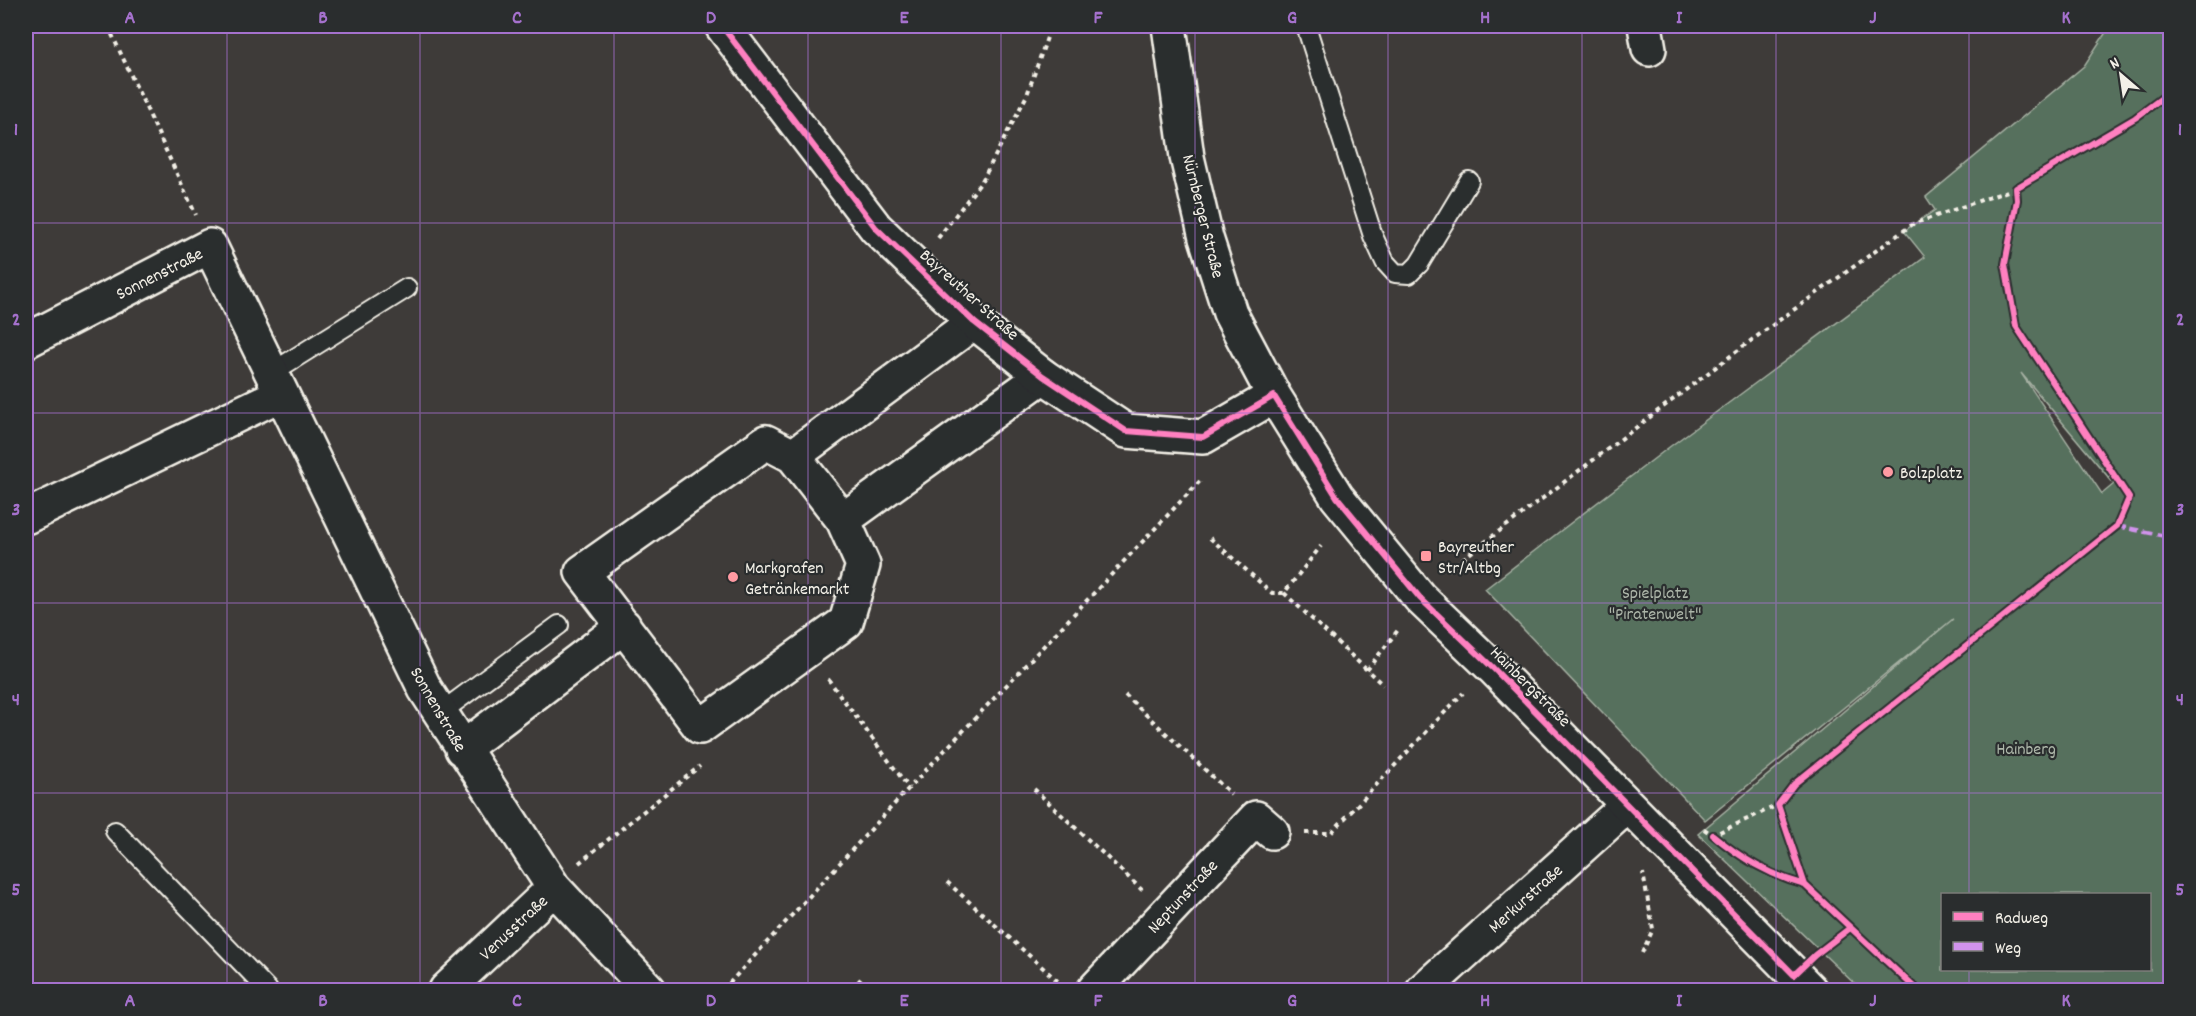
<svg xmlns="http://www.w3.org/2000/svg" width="2196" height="1016" font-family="Dekko,sans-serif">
<rect width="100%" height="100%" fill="#3e3b39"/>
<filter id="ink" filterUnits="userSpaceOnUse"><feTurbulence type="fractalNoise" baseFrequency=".0167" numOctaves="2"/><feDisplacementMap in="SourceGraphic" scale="12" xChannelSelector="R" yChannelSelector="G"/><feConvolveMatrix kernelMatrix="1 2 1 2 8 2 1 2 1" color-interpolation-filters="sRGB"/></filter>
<g filter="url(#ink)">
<path fill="#566f5d" stroke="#a5b0a2" stroke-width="1.5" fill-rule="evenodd" d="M2110,26H2170V990H1861L1698,834L1953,619L1705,820L1485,589L1668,448L1925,257L1904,231L1935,210L1926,197L2084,66ZM2021,373L2114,484L2102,494ZM1942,894H2150V970H1942Z"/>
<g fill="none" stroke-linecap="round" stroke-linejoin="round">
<g stroke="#f4f1e8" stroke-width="22">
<path id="service" d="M1306,26L1373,236L1385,262L1395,273L1409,274L1419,264L1469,181
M271,373L407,288
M440,713L559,625
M115,831L268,990"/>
</g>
<g stroke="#f4f1e8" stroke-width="38">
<path id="minor" d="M1645,26L1649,49
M974,322L793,456L843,520L1043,376
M26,341L210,246L425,689L554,888L649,990
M793,456L766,442L582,572L700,727L846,622L863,565L843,520
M26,517L281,394
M462,749L624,626
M446,990L554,888
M1094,990L1256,818L1272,832
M1423,990L1627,806"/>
</g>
<g stroke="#f4f1e8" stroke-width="38">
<path id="tertiary" d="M722,26L876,228L974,322L1043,376L1126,431L1203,437L1274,396
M1169,26L1187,157L1206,238L1230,313L1274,396L1337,497L1420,598L1493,668L1810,990"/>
</g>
<path stroke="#f4f1e8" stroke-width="4" stroke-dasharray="4.5 4.5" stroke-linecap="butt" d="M108,26L196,215
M938,238L982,181L1027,95L1051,26
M1210,538L1272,593H1284L1321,546
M1448,570L1749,342L1913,224L2016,188
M1284,593L1383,685
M1367,670L1398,630
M828,679L909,788
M1125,695L1231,794
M1034,789L1142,890
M1704,829L1713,835L1778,805
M1305,833H1331L1463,693
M579,863L700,766
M947,882L1061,984
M1642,953L1653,929L1643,873
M858,979L870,990
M723,990L909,788L1201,480"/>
<use href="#service" stroke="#2a2d2e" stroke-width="18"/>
<use href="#minor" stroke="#2a2d2e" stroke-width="33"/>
<use href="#tertiary" stroke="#2a2d2e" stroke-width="33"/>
<path stroke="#d193ec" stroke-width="4.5" stroke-dasharray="9 4.5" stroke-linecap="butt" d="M2117,526L2170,537"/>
<g stroke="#2a2d2e" stroke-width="10">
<path id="cycleway" d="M722,26L876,228L974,322L1043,376L1126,431L1203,437L1274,396L1337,497L1420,598L1493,668L1794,975L1815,955L1850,928
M1713,835C1742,859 1769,875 1805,885
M1917,990L1805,885L1778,805L1794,784L2117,526L2129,498L2016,326L2005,264L2017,200L2016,188L2135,118L2170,92"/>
</g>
<use href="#cycleway" stroke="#ff80c0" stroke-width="6"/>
</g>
</g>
<path fill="none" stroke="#a571cd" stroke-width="1.5" stroke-opacity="0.55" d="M227,26V990M420,26V990M614,26V990M808,26V990M1001,26V990M1195,26V990M1388,26V990M1582,26V990M1776,26V990M1969,26V894M26,223H2170M26,413H2170M26,603H2170M26,793H2170M1969,970V990"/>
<g fill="#ff9aa2" stroke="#2a2d2e" stroke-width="2">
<circle cx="1888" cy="472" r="6"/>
<rect x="1420" y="550" width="12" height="12" rx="3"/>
<circle cx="733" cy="577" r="6"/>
</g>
<g text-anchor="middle" stroke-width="4.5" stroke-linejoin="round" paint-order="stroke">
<g font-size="18" fill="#f4f1e8" stroke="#2a2d2e">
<text transform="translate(1204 216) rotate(76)" y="6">Nürnberger Straße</text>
<text transform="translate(159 273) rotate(-27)" y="6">Sonnenstraße</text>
<text transform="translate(970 294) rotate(42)" y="6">Bayreuther Straße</text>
<text transform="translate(1531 686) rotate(45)" y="6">Hainbergstraße</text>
<text transform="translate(439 709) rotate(60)" y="6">Sonnenstraße</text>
<text transform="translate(1182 896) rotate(-47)" y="6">Neptunstraße</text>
<text transform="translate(1525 898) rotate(-42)" y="6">Merkurstraße</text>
<text transform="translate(513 927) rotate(-43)" y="6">Venusstraße</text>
</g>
<g font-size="18" fill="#f4f1e8" stroke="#2a2d2e" text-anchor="start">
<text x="1900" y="478">Bolzplatz</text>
<text x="1438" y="552">Bayreuther<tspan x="1438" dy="21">Str/Altbg</tspan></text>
<text x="745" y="573">Markgrafen<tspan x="745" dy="21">Getränkemarkt</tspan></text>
</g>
<g font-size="18" fill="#adb6a9" stroke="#2a2d2e">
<text x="1655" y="598">Spielplatz<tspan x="1655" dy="21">"Piratenwelt"</tspan></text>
<text x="2026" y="754">Hainberg</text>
</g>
</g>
<rect width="2196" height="1016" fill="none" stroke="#2a2d2e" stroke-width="66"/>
<rect x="1941" y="893" width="210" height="78" fill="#2a2d2e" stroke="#7b7b78" stroke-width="1.5"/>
<rect x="1953" y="912" width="30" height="9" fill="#ff80c0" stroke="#7b7b78" stroke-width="1.5"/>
<text x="1995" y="923" font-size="18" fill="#f4f1e8">Radweg</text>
<rect x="1953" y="942" width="30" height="9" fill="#d193ec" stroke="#7b7b78" stroke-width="1.5"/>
<text x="1995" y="953" font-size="18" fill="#f4f1e8">Weg</text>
<g transform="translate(2121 75) rotate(331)" stroke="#2a2d2e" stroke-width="4.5" paint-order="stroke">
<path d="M0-4.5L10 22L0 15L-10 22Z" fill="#f4f1e8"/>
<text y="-9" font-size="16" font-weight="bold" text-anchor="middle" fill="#f4f1e8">N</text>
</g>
<rect x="33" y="33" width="2130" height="950" fill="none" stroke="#a571cd" stroke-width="2"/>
<g font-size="20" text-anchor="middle" font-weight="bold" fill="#a571cd">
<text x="130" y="23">A</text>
<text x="323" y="23">B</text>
<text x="517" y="23">C</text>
<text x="711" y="23">D</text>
<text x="904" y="23">E</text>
<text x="1098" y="23">F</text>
<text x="1292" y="23">G</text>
<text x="1485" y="23">H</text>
<text x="1679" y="23">I</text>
<text x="1873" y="23">J</text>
<text x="2066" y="23">K</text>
<text x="16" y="135">1</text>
<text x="2180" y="135">1</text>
<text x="16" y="325">2</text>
<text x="2180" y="325">2</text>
<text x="16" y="515">3</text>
<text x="2180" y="515">3</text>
<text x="16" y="705">4</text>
<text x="2180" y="705">4</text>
<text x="16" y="895">5</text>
<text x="2180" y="895">5</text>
<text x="130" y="1006">A</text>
<text x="323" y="1006">B</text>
<text x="517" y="1006">C</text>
<text x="711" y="1006">D</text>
<text x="904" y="1006">E</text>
<text x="1098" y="1006">F</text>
<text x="1292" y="1006">G</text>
<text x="1485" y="1006">H</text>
<text x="1679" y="1006">I</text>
<text x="1873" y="1006">J</text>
<text x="2066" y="1006">K</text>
</g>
</svg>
